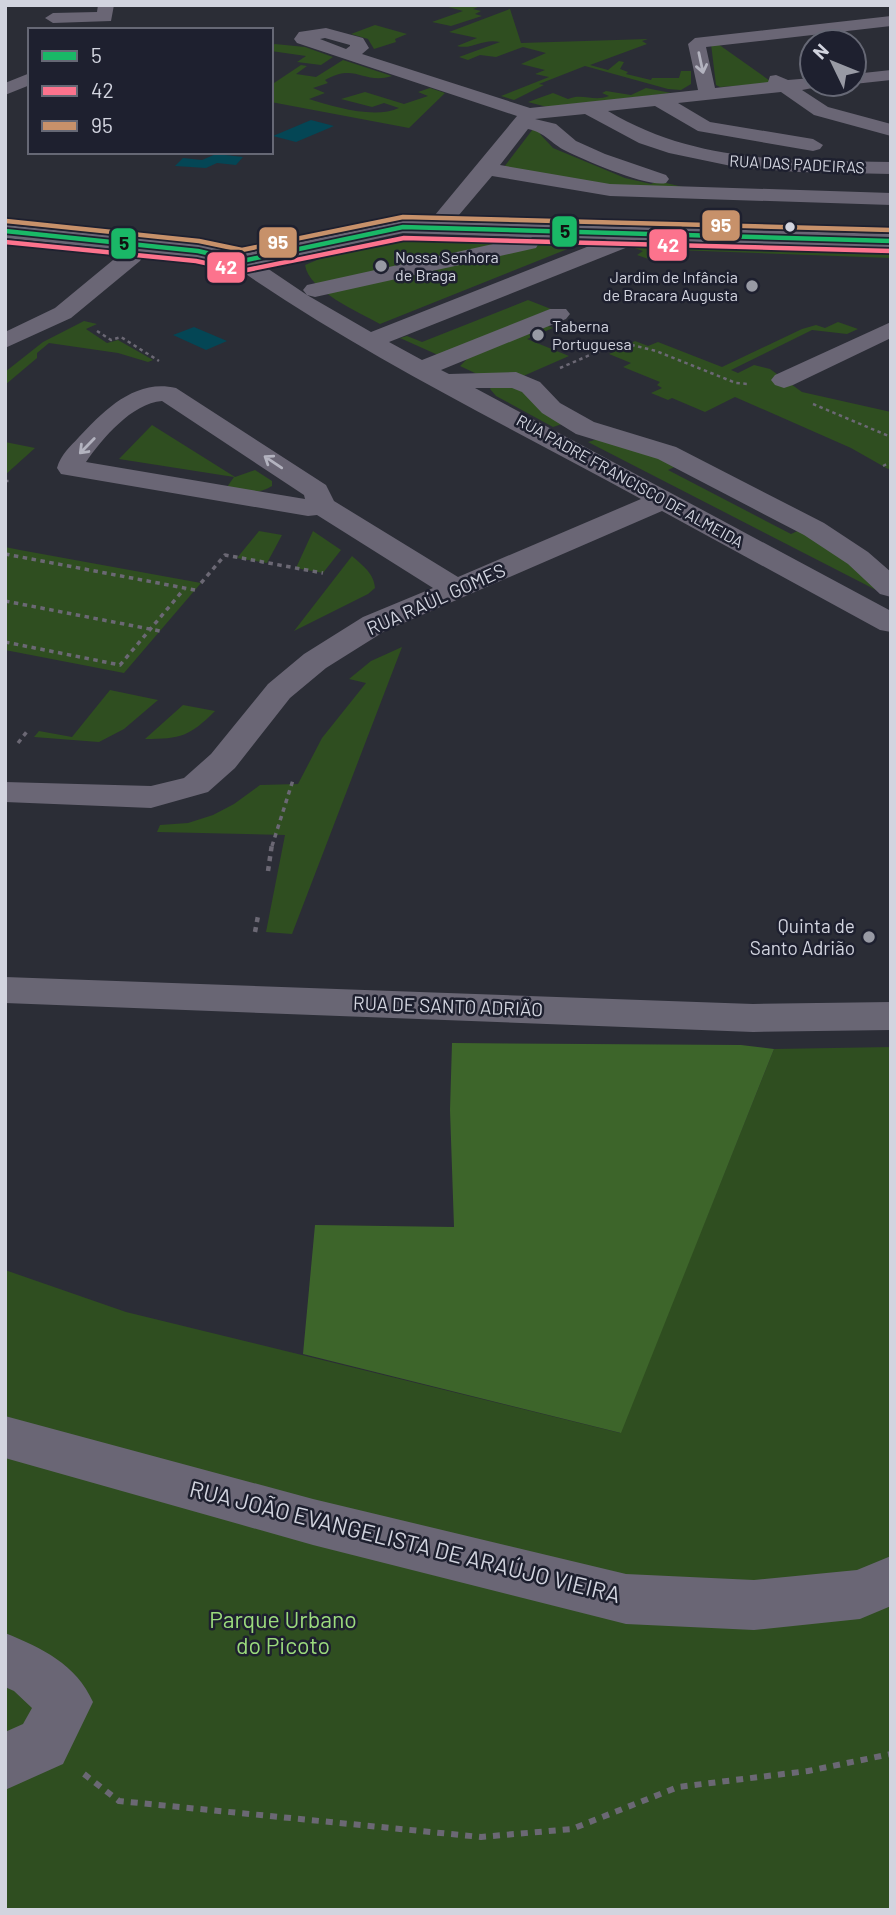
<svg xmlns="http://www.w3.org/2000/svg" width="896" height="1915" font-family="Barlow,sans-serif">
<rect width="100%" height="100%" fill="#2b2d36"/>
<path fill="#2f4e20" d="M441,5L478,7L473,9L481,11L475,14L482,16L451,26L432,22L463,11Z
M510,9L521,43L648,39L642,41L647,44L590,65L608,70L619,61L624,62L620,69L628,72L626,74L651,80L652,78H679L681,71H691V84L681,90L668,89L585,66L539,84L544,85L514,100L501,96L549,77L535,74L545,70L521,64L546,53L523,47L496,57L480,55L468,60L459,57L500,42C482,38 473,50 457,46L477,38L449,32Z
M375,25L407,34L395,39L396,42L374,49L368,39L351,34Z
M275,44L305,47L333,57L321,65L297,62L306,56L271,51V46Z
M711,44H718L773,83L720,87L716,85Z
M343,60L392,76C363,85 356,62 325,80L328,83L313,88L325,93L309,99C334,107 375,119 399,108L384,103L372,107L341,99L365,92L404,104L428,96L418,92L430,88L445,93L409,128L271,102V85L301,65L307,66L296,74L316,77Z
M646,88L671,93L547,107L528,102L553,93L568,99C583,93 594,102 609,96L602,93L606,91L631,95Z
M533,129L544,130L540,134L553,148L625,178L651,184L658,181L691,189L609,186L504,167Z
M417,237H472L580,244L380,324C357,311 309,291 305,265C344,248 376,241 417,237Z
M639,242L891,250V258L675,250L651,260L637,255L643,251L629,246Z
M528,300L551,309L438,355L400,338L407,336L422,342Z
M84,321L97,324L86,329L107,343L118,340L153,360L148,362L118,353L49,343L37,353V358L5,385V372L43,342Z
M838,322L858,329L847,334L812,330L731,370L738,373L754,365L770,369L802,392L891,412V468L888,469L851,448L735,397L705,412L672,398L668,400L651,393L662,388L657,385L660,382L623,367L631,363L609,354L635,341L648,346L658,342L722,367L802,329L816,325L825,328Z
M546,325L553,328L527,339L569,356L521,377L477,374L460,366L469,357Z
M493,384H513L565,423L553,427L496,396L490,389Z
M152,425L235,477L255,470L272,481V486C257,496 243,491 227,487L234,477L119,459Z
M601,438L679,465L668,470L791,534L804,528L859,566L876,590L588,442Z
M5,442L35,448L5,475Z
M259,531L282,535L267,563L237,558Z
M313,531L341,550L323,573L296,568Z
M5,547L20,550L201,583L124,673L5,650Z
M352,556C362,565 374,573 375,588L368,594L294,631Z
M402,647L292,934L266,932L285,835L157,832L160,825L188,823L213,815L234,804L260,785L298,784L322,738L366,683L349,679L371,661Z
M110,690L158,700L124,729L99,742L34,737L39,731L72,737Z
M183,705L215,711C190,736 181,739 145,739Z
M891,1047V1910H5V1270L126,1312L620,1433L774,1049Z"/>
<path fill="#3d652a" d="M452,1043L741,1045L774,1049L621,1433L303,1354L315,1225L454,1227L450,1110Z"/>
<path fill="#044655" d="M311,120L334,126L296,142L273,136Z
M216,154L243,157L236,165L217,163L206,168L175,166L183,158L202,160Z
M194,327L227,341L206,350L173,335Z"/>
<g fill="none" stroke-linecap="round" stroke-linejoin="round">
<path stroke="#6b6874" stroke-width="2.5" stroke-dasharray="3.5 3.5" stroke-linecap="butt" d="M97,331L111,340L121,337L159,361
M560,368L620,342L656,351L736,383L748,384
M813,404L891,437
M883,466L891,462
M5,481H9"/>
<path stroke="#6b6874" stroke-width="3.5" stroke-dasharray="4.5 4.5" stroke-linecap="butt" d="M5,554L195,590
M201,583L225,555L323,573
M5,601L160,631
M5,642L120,665L185,588
M18,743L29,729
M272,846L293,780"/>
<path stroke="#6b6874" stroke-width="4.5" stroke-dasharray="5 5" stroke-linecap="butt" d="M268,871L272,844
M255,932L258,916"/>
<path stroke="#6b6874" stroke-width="6" stroke-dasharray="7 7" stroke-linecap="butt" d="M84,1774L119,1801L481,1837L572,1829L678,1787L808,1771L891,1754"/>
<path fill="#6a6675" fill-rule="evenodd" d="M98,5H114L111,21L53,23L45,18L53,13L97,12Z
M891,16V26L706,47L715,88L768,82L770,76L776,75L788,80L812,78V84H820L818,87L802,90L828,107L891,124V136L814,115L781,92L678,103L710,122L813,139L823,145L820,149L813,151L698,131L655,106L608,111C697,164 790,160 891,162V174L798,172L736,167L669,153L639,143L585,114L535,119L556,124L576,141L605,154L666,175L669,179L666,183C649,188 584,160 566,151C550,143 546,133 528,129L500,165L610,184L891,193V205L610,196L492,176L453,222L891,234V248L636,240L633,245L389,342L422,360L550,309H566L570,314L566,319L441,370L449,374L516,372L540,382L560,403L594,422L676,447L824,523L868,552L891,572V597L880,594L848,564L804,535L658,459L576,434L542,413L522,392L512,388H475L891,611V632L880,630L662,511L385,631L326,668L290,698L235,768L208,792L151,808L5,802V782L151,786L184,778L211,754L268,684L304,654L363,617L433,588L317,515L308,516L61,474L57,468C61,454 70,447 79,437C104,410 136,378 176,388L326,485L334,501L458,577L641,499C504,424 362,355 234,266L231,261L234,256L242,254L403,221H430L517,116L297,43L294,39L299,32L326,28L363,38L369,48L362,54L530,108L698,90L688,44L695,38ZM325,38L350,45V46L346,49L320,39ZM403,233L525,237L307,285L303,290L307,295L261,264ZM531,237L607,239L371,332L307,295L315,297L536,248L539,243ZM162,401L304,495L305,499L86,462C102,439 132,403 162,401Z
M891,70V80L854,84H852L854,74Z
M30,73V85L5,95V83Z
M132,249L140,251L143,256L140,261L71,318L5,348V332L55,308L124,251Z
M891,322V338L793,385L784,388L775,385L771,380L775,375Z
M5,1416L313,1499L626,1574L754,1580L857,1570L891,1556V1606L860,1619L754,1630L626,1624L313,1545L5,1458Z
M5,1633C42,1648 76,1664 93,1702L63,1764L5,1790V1732L23,1724L32,1708L14,1691L5,1687Z"/>
<path fill="#696674" fill-rule="evenodd" d="M5,225L198,244L250,256L253,261L250,266L242,268L198,258L5,238Z
M5,977L753,1004L891,1002V1030L753,1032L5,1003Z"/>
<g stroke="#1e202f" stroke-width="8">
<path id="bus-1" d="M5,231L198,251L242,261
M242,261L403,227L891,241"/>
</g>
<g stroke="#1e202f" stroke-width="8">
<path id="bus-2" d="M5,242L196,261L242,271L404,238L891,251"/>
</g>
<g stroke="#1e202f" stroke-width="8">
<path id="bus-3" d="M6,221L199,241L242,250L403,217L891,230"/>
</g>
<use href="#bus-1" stroke="#1ab867" stroke-width="4.5"/>
<use href="#bus-2" stroke="#fc738d" stroke-width="4.5"/>
<use href="#bus-3" stroke="#c7916a" stroke-width="4.5"/>
</g>
<defs><path id="oneway-shaft" d="M-6 0H5M1.5-3L5.5 0L1.5 3" fill="none" stroke-width="1.6" stroke-linecap="round" stroke-linejoin="round" transform="scale(1.75)"/></defs>
<g stroke="#b3b3bf">
<use href="#oneway-shaft" transform="translate(701 63) rotate(78)"/>
<use href="#oneway-shaft" transform="translate(87 446) rotate(134)"/>
<use href="#oneway-shaft" transform="translate(273 462) rotate(-146)"/>
</g>
<circle fill="#d2d4df" stroke="#1e202f" stroke-width="2.5" cx="790" cy="227" r="6"/>
<g fill="#989aa4" stroke="#1e202f" stroke-width="2.5">
<circle cx="381" cy="266" r="7"/>
<circle cx="752" cy="286" r="7"/>
<circle cx="538" cy="335" r="7"/>
<circle cx="869" cy="937" r="7"/>
</g>
<g text-anchor="middle" stroke-width="5" stroke-linejoin="round" paint-order="stroke">
<g font-size="16" fill="#d2d4df" stroke="#1e202f">
<text transform="translate(797 164) rotate(3)" y="6">RUA DAS PADEIRAS</text>
<text transform="translate(630 481) rotate(29)" y="6">RUA PADRE FRANCISCO DE ALMEIDA</text>
</g>
<g font-size="16" fill="#d2d4df" stroke="#1e202f" text-anchor="start">
<text x="395" y="263">Nossa Senhora<tspan x="395" dy="18">de Braga</tspan></text>
<text x="738" y="283" text-anchor="end">Jardim de Infância<tspan x="738" dy="18">de Bracara Augusta</tspan></text>
<text x="552" y="332">Taberna<tspan x="552" dy="18">Portuguesa</tspan></text>
</g>
<g font-size="19" fill="#d2d4df" stroke="#1e202f">
<text transform="translate(436 599) rotate(-24)" y="7">RUA RAÚL GOMES</text>
<text transform="translate(448 1006) rotate(2)" y="7">RUA DE SANTO ADRIÃO</text>
</g>
<g font-size="19" fill="#d2d4df" stroke="#1e202f" text-anchor="end">
<text x="855" y="933">Quinta de<tspan x="855" dy="22">Santo Adrião</tspan></text>
</g>
<g font-size="23" fill="#d2d4df" stroke="#1e202f">
<text transform="translate(405 1542) rotate(14)" y="8">RUA JOÃO EVANGELISTA DE ARAÚJO VIEIRA</text>
</g>
<g font-size="23" fill="#9bdb7d" stroke="#1e202f">
<text x="283" y="1628">Parque Urbano<tspan x="283" dy="26">do Picoto</tspan></text>
</g>
</g>
<g stroke="#1e202f" stroke-width="2.5">
<rect x="701" y="209" width="40" height="33" rx="7" fill="#c7916a"/>
<rect x="551" y="215" width="27" height="33" rx="7" fill="#1ab867"/>
<rect x="258" y="226" width="40" height="33" rx="7" fill="#c7916a"/>
<rect x="110" y="227" width="27" height="33" rx="7" fill="#1ab867"/>
<rect x="648" y="228" width="40" height="34" rx="7" fill="#fc738d"/>
<rect x="206" y="251" width="40" height="33" rx="7" fill="#fc738d"/>
</g>
<g font-size="19" text-anchor="middle" font-weight="bold" fill="#fff">
<text x="721" y="232">95</text>
<text x="278" y="249">95</text>
<text x="668" y="252">42</text>
<text x="226" y="274">42</text>
</g>
<g font-size="19" text-anchor="middle" font-weight="bold" fill="#111">
<text x="565" y="238">5</text>
<text x="124" y="250">5</text>
</g>
<rect width="896" height="1915" fill="none" stroke="#d2d4df" stroke-width="14"/>
<rect x="28" y="28" width="245" height="126" fill="#1e202f" stroke="#666875" stroke-width="2"/>
<rect x="42" y="51" width="35" height="10" fill="#1ab867" stroke="#666875" stroke-width="2"/>
<text x="91" y="63" font-size="21" fill="#d2d4df">5</text>
<rect x="42" y="86" width="35" height="10" fill="#fc738d" stroke="#666875" stroke-width="2"/>
<text x="91" y="98" font-size="21" fill="#d2d4df">42</text>
<rect x="42" y="121" width="35" height="10" fill="#c7916a" stroke="#666875" stroke-width="2"/>
<text x="91" y="133" font-size="21" fill="#d2d4df">95</text>
<g transform="translate(833 63) rotate(313)"><circle r="33" fill="#1e202f" stroke="#666875" stroke-width="2"/>
<path d="M0-5L12 26L0 18L-12 26Z" fill="#989aa4"/>
<text y="-10" font-size="19" font-weight="bold" text-anchor="middle" fill="#d2d4df">N</text>
</g>
</svg>
